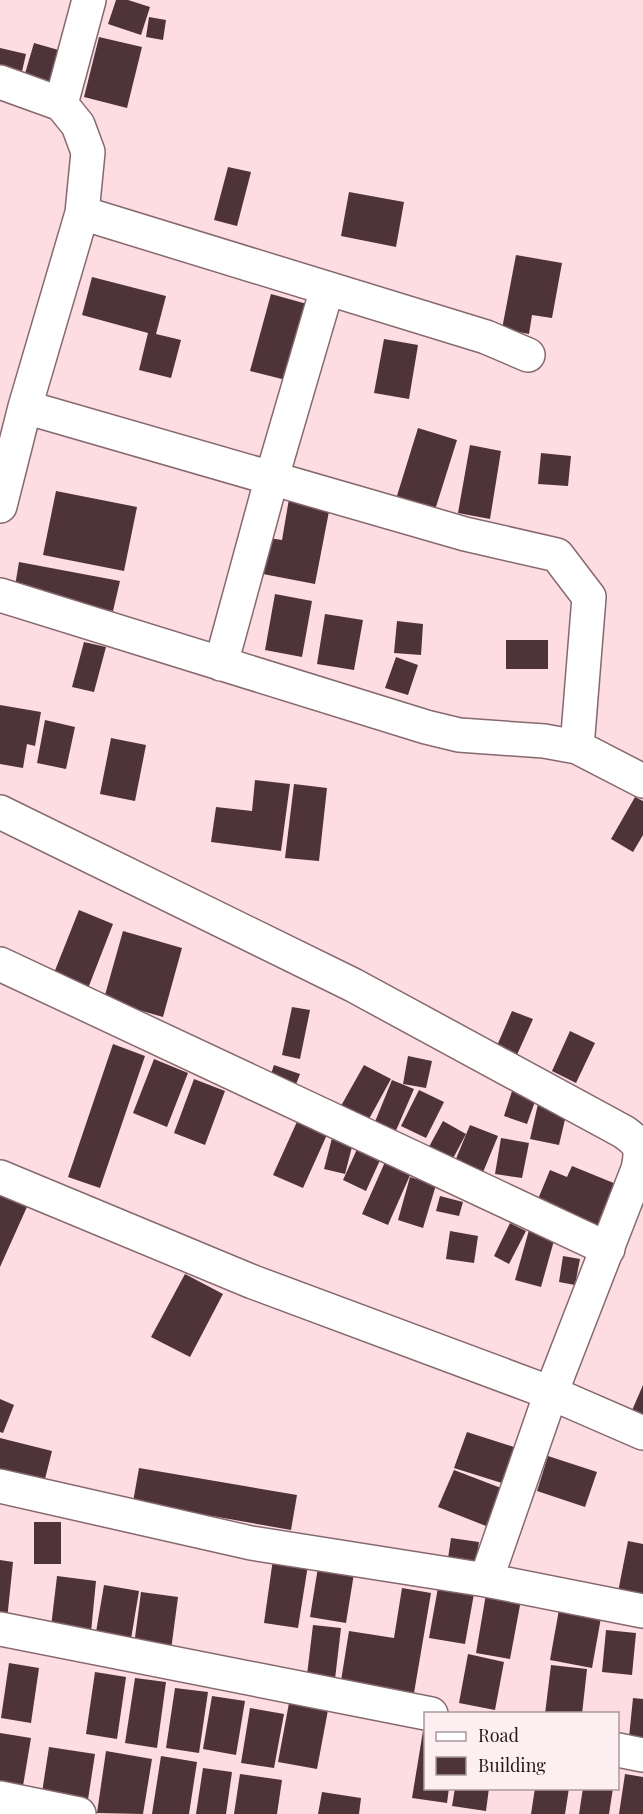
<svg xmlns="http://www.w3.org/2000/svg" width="643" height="1814" font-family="'Playfair Display',serif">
<rect width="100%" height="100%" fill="#fddce2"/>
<path fill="#4e3439" d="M116,0H128L150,7L141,35L108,24Z
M149,17L166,20L163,40L146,37Z
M99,37L142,47L127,108L84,97Z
M34,43L69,53L58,87L24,77Z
M0,48L26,54L21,76L0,71Z
M228,167L251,172L237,226L214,220Z
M349,192L404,202L396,247L341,236Z
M516,255L562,263L552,318L532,315L529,334L502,329Z
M92,277L166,296L156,334L181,340L171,378L139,370L148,333L82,315Z
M271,294L307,304L286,380L250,371Z
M384,339L418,345L409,399L374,393Z
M418,428L457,440L435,510L396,499Z
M470,445L501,451L490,519L458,513Z
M541,453L571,456L568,486L538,484Z
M56,491L137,507L124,571L43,555Z
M290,493L331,501L315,584L263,574L269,538L282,540Z
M19,562L120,581L113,611L14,592Z
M275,594L312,601L302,657L265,650Z
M325,614L363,620L354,670L317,664Z
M397,621L423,624L421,655L394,653Z
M506,640H548V669H506Z
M84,642L106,647L94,692L72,687Z
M396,657L418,665L408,695L385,688Z
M0,705L41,712L35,746L27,744L23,768L0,764Z
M45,720L75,727L66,769L37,763Z
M111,738L146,745L135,801L100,794Z
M255,780L290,784L281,851L211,842L216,807L252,811Z
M294,784L327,788L319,861L285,858Z
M635,797L643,801V835L633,852L611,839Z
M79,910L113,924L87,991L52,978Z
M123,931L182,948L163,1017L111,1002L112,997L105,995Z
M292,1007L310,1010L300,1059L282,1055Z
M512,1011L533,1019L516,1057L496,1048Z
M570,1031L595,1043L576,1083L552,1071Z
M113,1044L145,1056L100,1188L68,1177Z
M408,1056L432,1061L426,1088L403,1084Z
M154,1059L188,1073L167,1127L133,1113Z
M274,1065L300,1074L293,1092L268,1083Z
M364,1065L391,1079L364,1128L337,1113Z
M194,1079L225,1091L205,1145L174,1133Z
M392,1080L414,1089L391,1142L370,1134Z
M514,1085L538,1093L527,1124L504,1116Z
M419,1090L444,1102L426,1138L401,1126Z
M538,1104L567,1111L559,1145L530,1139Z
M300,1115L330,1128L303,1188L273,1175Z
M443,1121L466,1134L448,1168L424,1156Z
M470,1125L498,1136L481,1177L453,1166Z
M332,1138L353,1143L345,1174L324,1169Z
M501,1138L529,1143L522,1178L495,1174Z
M358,1147L381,1158L366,1191L343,1180Z
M385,1162L411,1173L388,1225L362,1214Z
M572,1166L621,1186L603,1231L536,1204L550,1170L567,1177Z
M410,1177L436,1185L423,1228L398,1220Z
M0,1184L31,1198L0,1267Z
M440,1196L463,1202L459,1216L436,1211Z
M510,1223L526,1231L509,1264L494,1256Z
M529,1230L555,1237L541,1287L515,1280Z
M450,1231L478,1236L474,1263L446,1259Z
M563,1256L580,1259L575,1285L559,1282Z
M185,1274L223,1294L190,1357L151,1337Z
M643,1385V1421L630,1415Z
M0,1399L14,1405L3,1433L0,1432Z
M467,1432L517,1448L505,1484L454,1468Z
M0,1438L52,1451L43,1487L0,1476Z
M548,1456L597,1472L585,1507L537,1491Z
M139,1468L297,1495L291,1530L133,1502Z
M454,1470L501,1488L486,1526L438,1507Z
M34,1522H61V1564H34Z
M451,1538L479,1542L475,1569L447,1565Z
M628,1541L643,1544V1597L618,1592Z
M273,1559L308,1565L298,1628L264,1623Z
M0,1560L13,1562L7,1620L0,1619Z
M319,1561L355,1567L346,1623L310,1617Z
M57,1576L96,1581L91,1632L51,1627Z
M439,1582L475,1588L465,1644L429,1638Z
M104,1585L139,1591L131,1639L96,1632Z
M402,1588L431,1593L413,1699L340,1687L349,1631L394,1638Z
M141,1592L178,1597L171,1650L134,1645Z
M486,1594L521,1600L510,1659L476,1653Z
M560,1604L602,1612L592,1668L550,1660Z
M313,1625L341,1628L335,1679L307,1675Z
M606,1630L636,1633L632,1675L602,1672Z
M468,1654L504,1662L495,1710L459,1703Z
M9,1663L39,1668L31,1723L1,1718Z
M551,1665L587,1669L582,1714H545Z
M95,1672L126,1677L117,1739L86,1734Z
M135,1678L166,1682L157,1748L125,1743Z
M175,1688L208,1692L199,1753L166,1748Z
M212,1696L245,1701L236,1755L203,1749Z
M633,1698L643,1699V1748L628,1747Z
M289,1703L328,1710L317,1769L278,1762Z
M250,1708L284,1714L274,1768L241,1763Z
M423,1731L426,1732V1788H449L447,1803L412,1798Z
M0,1733L31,1738L22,1792L0,1788Z
M49,1747L95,1754L87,1806L41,1799Z
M106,1751L152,1759L143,1814L97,1813Z
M161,1756L197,1762L189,1814H152Z
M203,1768L232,1772L226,1814H196Z
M240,1774L282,1780L277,1814H234Z
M625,1774L643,1777V1814H619Z
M455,1788H489L486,1811L452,1806Z
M535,1788H569L565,1814H531Z
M583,1788H613L609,1814H579Z
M322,1792L361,1798L359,1814H318Z"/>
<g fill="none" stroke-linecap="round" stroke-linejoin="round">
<g stroke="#85696e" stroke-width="36">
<path id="minor" d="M0,82L61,104L89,0
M82,213L486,337L528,355
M25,407L465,534L557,555L589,597L577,747
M0,506L25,407L82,213L88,152L78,125L61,104
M0,595L426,727L459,735L544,741L577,747L643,781
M221,664L272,477L327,289
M0,812L353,985L624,1132C641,1144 642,1149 638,1169L551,1393L486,1580
M0,964L608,1249
M0,1177L253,1282L551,1393L643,1433
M0,1486L251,1543L486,1580L643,1611
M0,1629L431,1714
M618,1750L643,1755
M0,1798L79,1814"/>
</g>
<use href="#minor" stroke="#fff" stroke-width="33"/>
</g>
<rect x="424" y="1712" width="195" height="78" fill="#fdeff1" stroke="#a6999b" stroke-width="1.5"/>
<rect x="436" y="1732" width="30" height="9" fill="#ffffff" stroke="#a6999b" stroke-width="1.5"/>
<text x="478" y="1742" font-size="18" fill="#24191b">Road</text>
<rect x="436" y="1757" width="30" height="18" fill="#4e3439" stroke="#a6999b" stroke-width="1.5"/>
<text x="478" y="1772" font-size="18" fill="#24191b">Building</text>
</svg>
